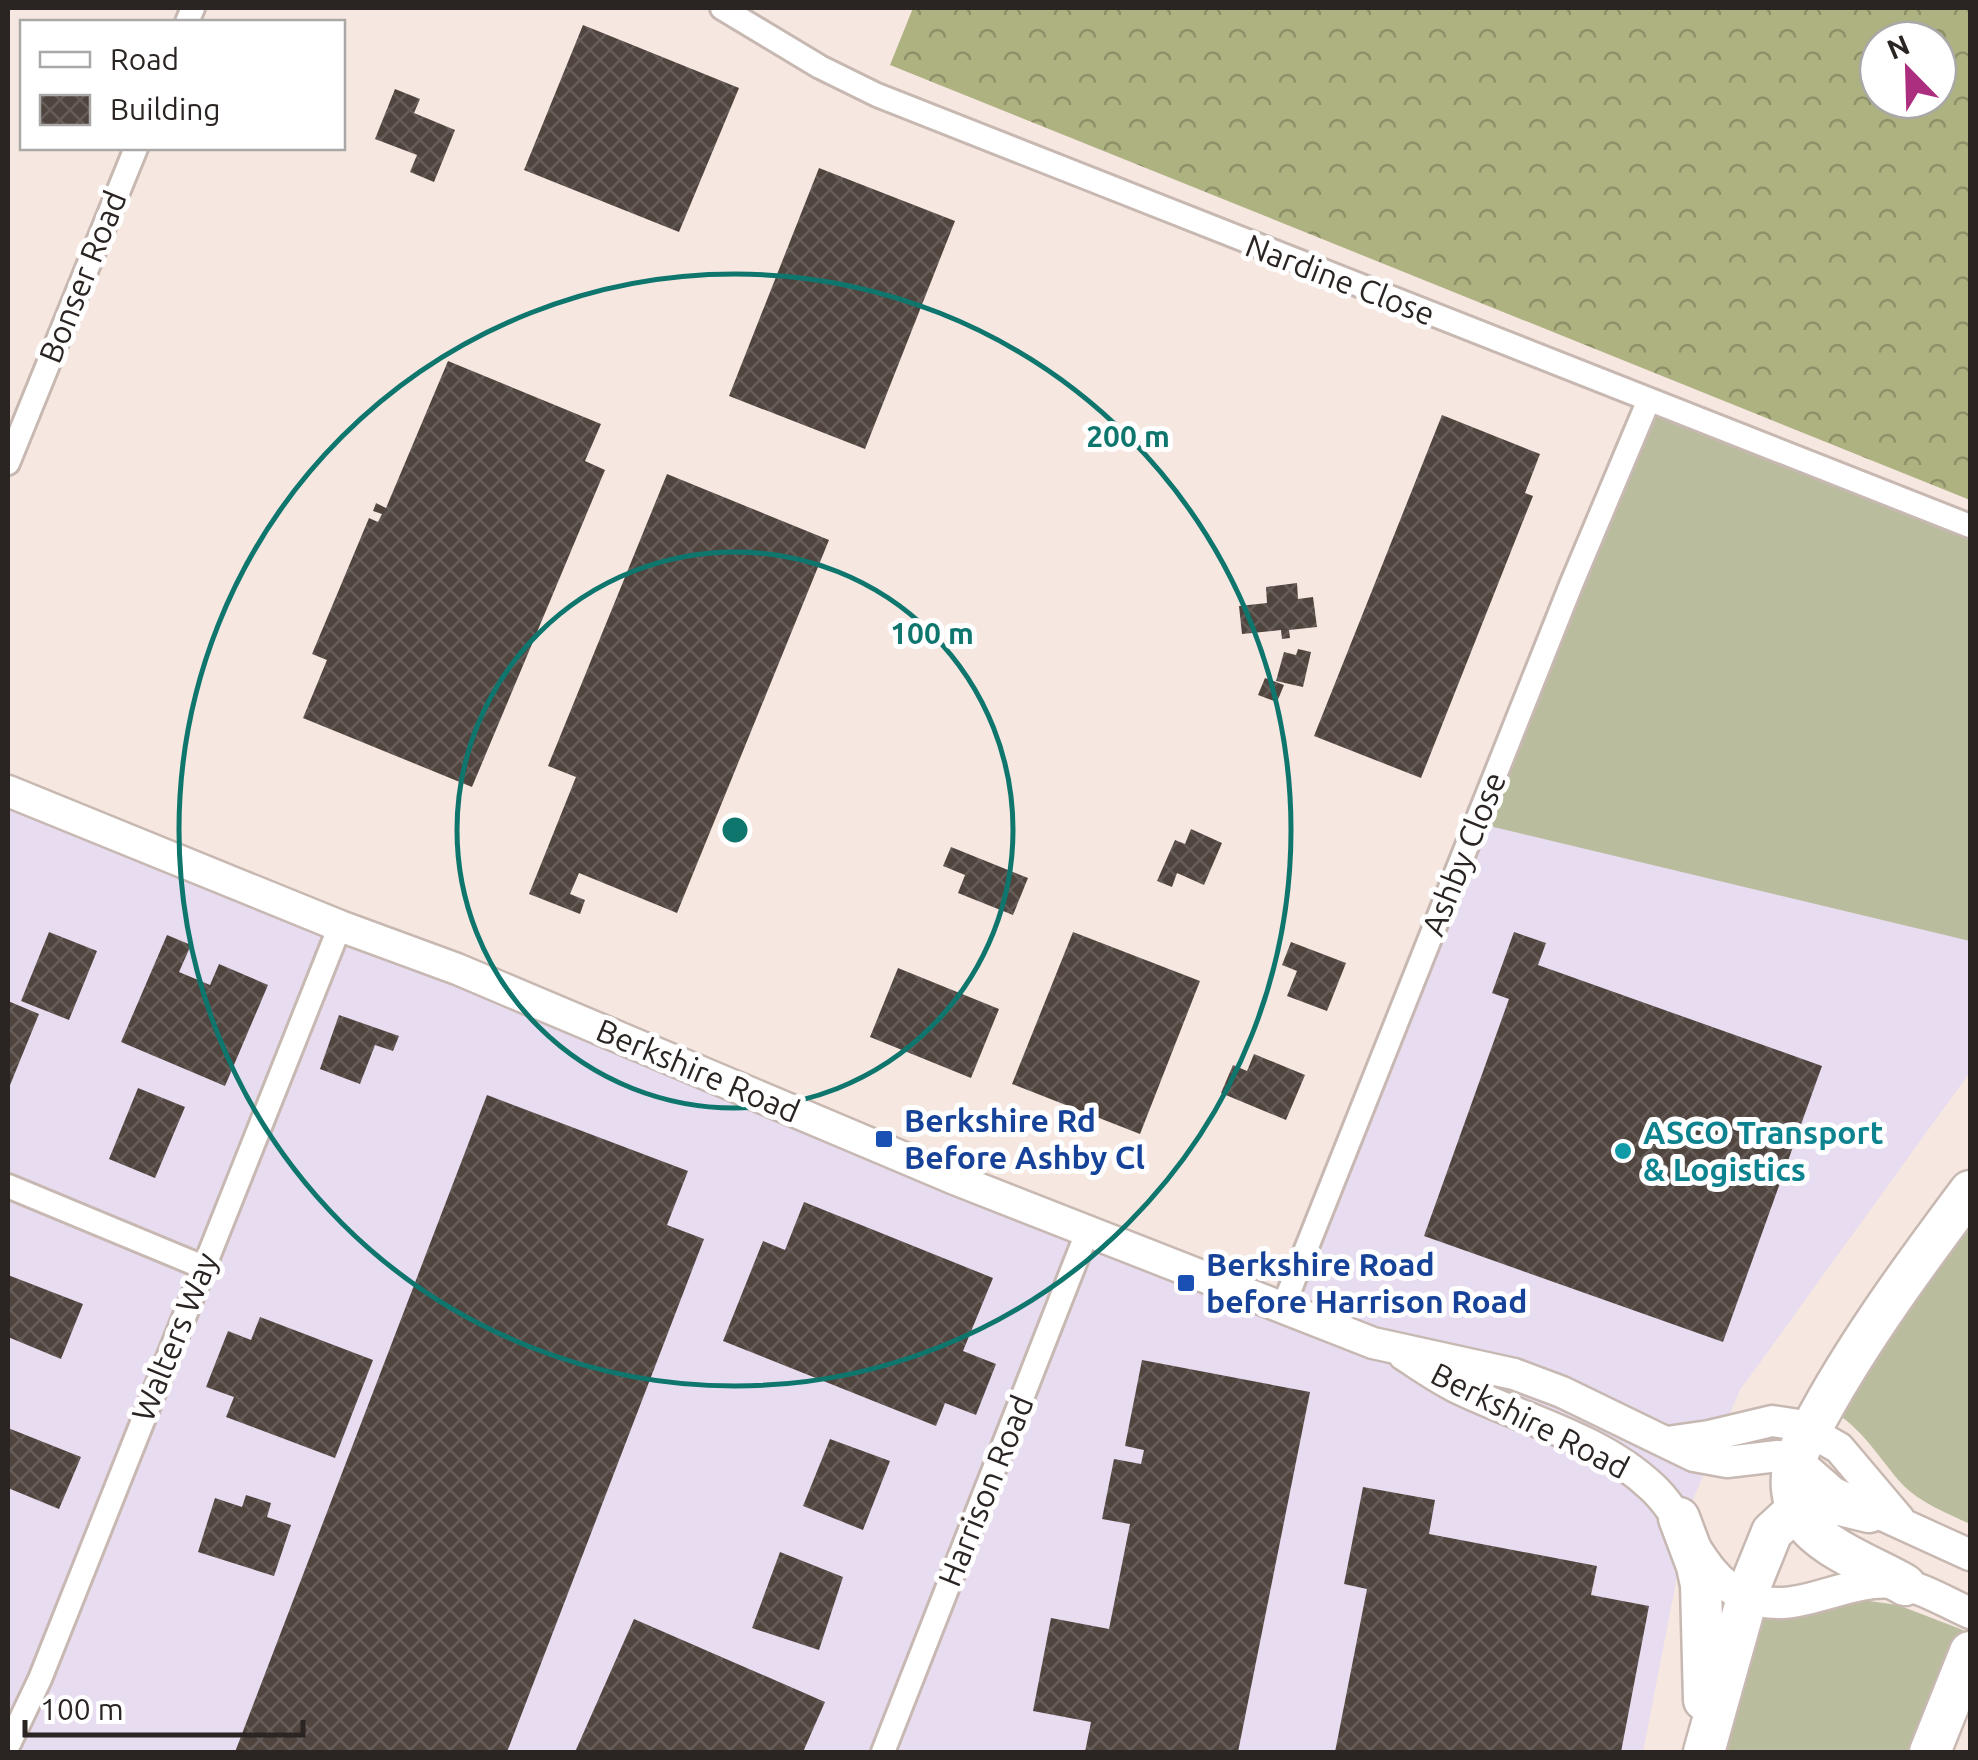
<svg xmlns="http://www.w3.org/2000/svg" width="1978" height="1760" font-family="Ubuntu,sans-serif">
<defs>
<pattern id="forest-crowns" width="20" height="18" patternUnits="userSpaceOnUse" patternTransform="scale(2.5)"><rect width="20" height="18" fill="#aeb180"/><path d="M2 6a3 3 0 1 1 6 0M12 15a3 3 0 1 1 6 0" fill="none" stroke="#8e9068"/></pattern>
<pattern id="building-cross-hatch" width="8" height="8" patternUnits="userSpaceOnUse" patternTransform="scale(2.5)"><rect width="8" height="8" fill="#50443f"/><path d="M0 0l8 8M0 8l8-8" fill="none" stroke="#665c58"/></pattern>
</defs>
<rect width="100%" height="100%" fill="#f6e7e1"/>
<path fill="#e7dcf0" d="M8,778L1287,1295L1476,821L1970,940V1072L1740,1390L1691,1504L1643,1752H8Z"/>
<path fill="#babc9e" d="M1648,402L1970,526V941L1477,823Z
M1970,1224V1524C1947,1513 1920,1503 1902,1484C1879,1458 1867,1435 1838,1414Z
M1862,1600L1898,1605L1963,1630L1911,1752H1719L1761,1617C1797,1620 1827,1607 1862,1600Z"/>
<path fill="url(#forest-crowns)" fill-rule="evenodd" d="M913,8H1970V500L890,65ZM1878,40H1938V100H1878Z"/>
<path fill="url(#building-cross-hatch)" d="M583,25L739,88L679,232L524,170Z
M395,89L420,99L414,113L455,130L434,182L410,172L417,155L375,139Z
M819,168L955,221L865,449L729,396Z
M448,361L601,424L585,461L605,470L472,787L303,718L327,660L312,654L369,518L378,522L382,514L373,511L376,503L386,508Z
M1442,415L1540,454L1525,493L1533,496L1421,778L1314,736Z
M667,474L829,540L677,913L579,873L570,894L585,900L580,914L529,894L576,777L548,766Z
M1297,583L1298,599L1313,597L1317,627L1289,630L1290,638L1282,639L1281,630L1242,634L1239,606L1267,603L1266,587Z
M1298,649L1311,652L1303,687L1276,681L1284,652L1296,655Z
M1265,678L1284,685L1277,702L1258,695Z
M1191,829L1222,843L1204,885L1177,873L1172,887L1157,881L1175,840L1185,844Z
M951,847L1028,878L1013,915L958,893L965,875L943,866Z
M49,932L97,951L69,1020L21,1001Z
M1073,932L1200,981L1140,1134L1012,1084Z
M1514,932L1546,943L1538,965L1822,1066L1723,1342L1424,1236L1509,999L1492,993Z
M167,935L191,945L179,972L210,985L219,964L268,985L225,1086L121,1042Z
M1291,942L1346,963L1327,1011L1287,996L1297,971L1282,965Z
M898,968L999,1009L971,1078L870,1037Z
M8,1001L39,1014L8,1090Z
M339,1015L399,1036L393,1051L375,1045L360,1084L320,1069Z
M1254,1054L1305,1075L1286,1120L1221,1093L1233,1065L1247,1071Z
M138,1088L185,1107L155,1178L109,1159Z
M487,1095L688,1171L667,1225L704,1239L507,1752H235Z
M804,1202L993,1278L963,1351L996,1364L976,1415L945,1403L936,1426L723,1341L763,1241L785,1250Z
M8,1275L83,1304L61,1359L8,1337Z
M260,1317L373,1360L335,1458L226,1417L234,1397L206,1387L228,1331L251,1340Z
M1142,1360L1310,1392L1238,1752H1085L1091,1722L1033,1711L1051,1618L1109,1629L1130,1524L1102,1519L1114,1459L1141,1464L1144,1450L1125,1446Z
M8,1428L81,1457L59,1509L8,1488Z
M830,1439L890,1461L863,1530L803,1506Z
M1363,1487L1435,1500L1429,1534L1597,1566L1591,1595L1649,1606L1621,1752H1335L1367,1589L1344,1584Z
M246,1495L271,1503L267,1517L291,1525L274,1576L198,1552L215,1498L242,1507Z
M780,1552L843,1577L819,1650L752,1628Z
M634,1619L825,1702L803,1752H575Z"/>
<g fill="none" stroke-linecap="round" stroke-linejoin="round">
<g stroke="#c7b8b2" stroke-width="28">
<path id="street" d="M722,8L820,67L877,95L1970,526
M187,22L193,8
M8,463L136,148
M8,1186L203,1267
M1283,1307L1571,585L1648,402
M8,1746L40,1679L340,926
M883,1752L1088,1230"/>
</g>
<g stroke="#c7b8b2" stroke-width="35">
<path id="secondary" d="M8,791L340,926L457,969L952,1178L1373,1343L1514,1374L1562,1392L1694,1456L1727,1462L1778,1456L1796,1460L1834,1493L1970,1555
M1404,1355C1421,1366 1438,1378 1456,1387C1521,1419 1599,1437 1652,1487C1687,1519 1699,1576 1744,1596C1796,1619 1841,1578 1893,1583C1919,1585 1947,1603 1970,1613
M1667,1442L1709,1436L1772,1421L1799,1425L1839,1448L1899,1519"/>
</g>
<g stroke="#c7b8b2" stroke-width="45">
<path id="highway" d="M1679,1518L1697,1566L1701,1585L1704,1700
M1905,1585C1873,1566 1816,1547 1799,1513C1792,1500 1790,1483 1793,1468C1797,1449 1811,1430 1820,1413C1863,1335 1917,1262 1970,1191
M1704,1752L1751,1584L1772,1532L1795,1511L1815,1504H1836L1869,1512
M1930,1752L1970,1652"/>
</g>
<use href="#street" stroke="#fff" stroke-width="22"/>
<use href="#secondary" stroke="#fff" stroke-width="30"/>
<use href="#highway" stroke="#fff" stroke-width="40"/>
</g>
<g fill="none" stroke="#0f766e" stroke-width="5">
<circle cx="735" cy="830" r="278"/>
<circle cx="735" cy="830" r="556"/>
</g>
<g fill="#1a4fb4" stroke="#fff" stroke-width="4">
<rect x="874" y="1129" width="20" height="20" rx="5"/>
<rect x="1176" y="1273" width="20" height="20" rx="5"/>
</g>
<circle fill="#0f9aa8" stroke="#fff" stroke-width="4" cx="1623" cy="1151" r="10"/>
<g text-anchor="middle" stroke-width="10" stroke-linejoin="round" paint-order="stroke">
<g font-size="32" fill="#2a2422" stroke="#fff">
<text transform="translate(83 277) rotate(-68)" y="11">Bonser Road</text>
<text transform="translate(1340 280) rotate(21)" y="11">Nardine Close</text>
<text transform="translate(1464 854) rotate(-68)" y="11">Ashby Close</text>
<text transform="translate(698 1071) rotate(23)" y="11">Berkshire Road</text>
<text transform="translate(175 1337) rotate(-68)" y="11">Walters Way</text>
<text transform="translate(1530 1421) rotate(27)" y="11">Berkshire Road</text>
<text transform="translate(986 1491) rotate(-68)" y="11">Harrison Road</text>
</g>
<g font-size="32" font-weight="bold" fill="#164399" stroke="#fff" text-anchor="start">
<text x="904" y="1132">Berkshire Rd<tspan x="904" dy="37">Before Ashby Cl</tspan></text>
<text x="1206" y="1276">Berkshire Road<tspan x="1206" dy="37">before Harrison Road</tspan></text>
</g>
<g font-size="32" font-weight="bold" fill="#0d838f" stroke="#fff" text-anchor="start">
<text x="1643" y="1144">ASCO Transport<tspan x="1643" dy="37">&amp; Logistics</tspan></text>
</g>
</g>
<circle cx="735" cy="830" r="15" fill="#0f766e" stroke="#fff" stroke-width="5"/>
<g font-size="30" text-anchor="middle" font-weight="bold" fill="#0f766e" stroke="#fff" stroke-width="10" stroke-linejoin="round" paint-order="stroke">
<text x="1128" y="447">200 m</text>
<text x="932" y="644">100 m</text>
</g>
<rect width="1978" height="1760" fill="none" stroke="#2a2422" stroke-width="20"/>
<rect x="20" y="20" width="325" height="130" fill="#ffffff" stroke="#aaa7a7" stroke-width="2.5"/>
<rect x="40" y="52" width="50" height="15" fill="#ffffff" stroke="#aaa7a7" stroke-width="2.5"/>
<text x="110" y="70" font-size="30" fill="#2a2422">Road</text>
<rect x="40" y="95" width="50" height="30" fill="url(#building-cross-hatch)" stroke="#aaa7a7" stroke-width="2.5"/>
<text x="110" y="120" font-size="30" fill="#2a2422">Building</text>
<g transform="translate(1908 70) rotate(337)"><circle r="48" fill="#ffffff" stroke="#aaa7a7" stroke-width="2.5"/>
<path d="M0-8L18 38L0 25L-18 38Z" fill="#ac2f7f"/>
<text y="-15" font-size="28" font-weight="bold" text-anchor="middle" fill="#2a2422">N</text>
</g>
<path d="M25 1720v15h278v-15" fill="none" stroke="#2a2422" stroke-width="5"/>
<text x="40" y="1720" font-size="30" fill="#2a2422" stroke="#ffffff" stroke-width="8" paint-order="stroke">100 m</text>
</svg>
